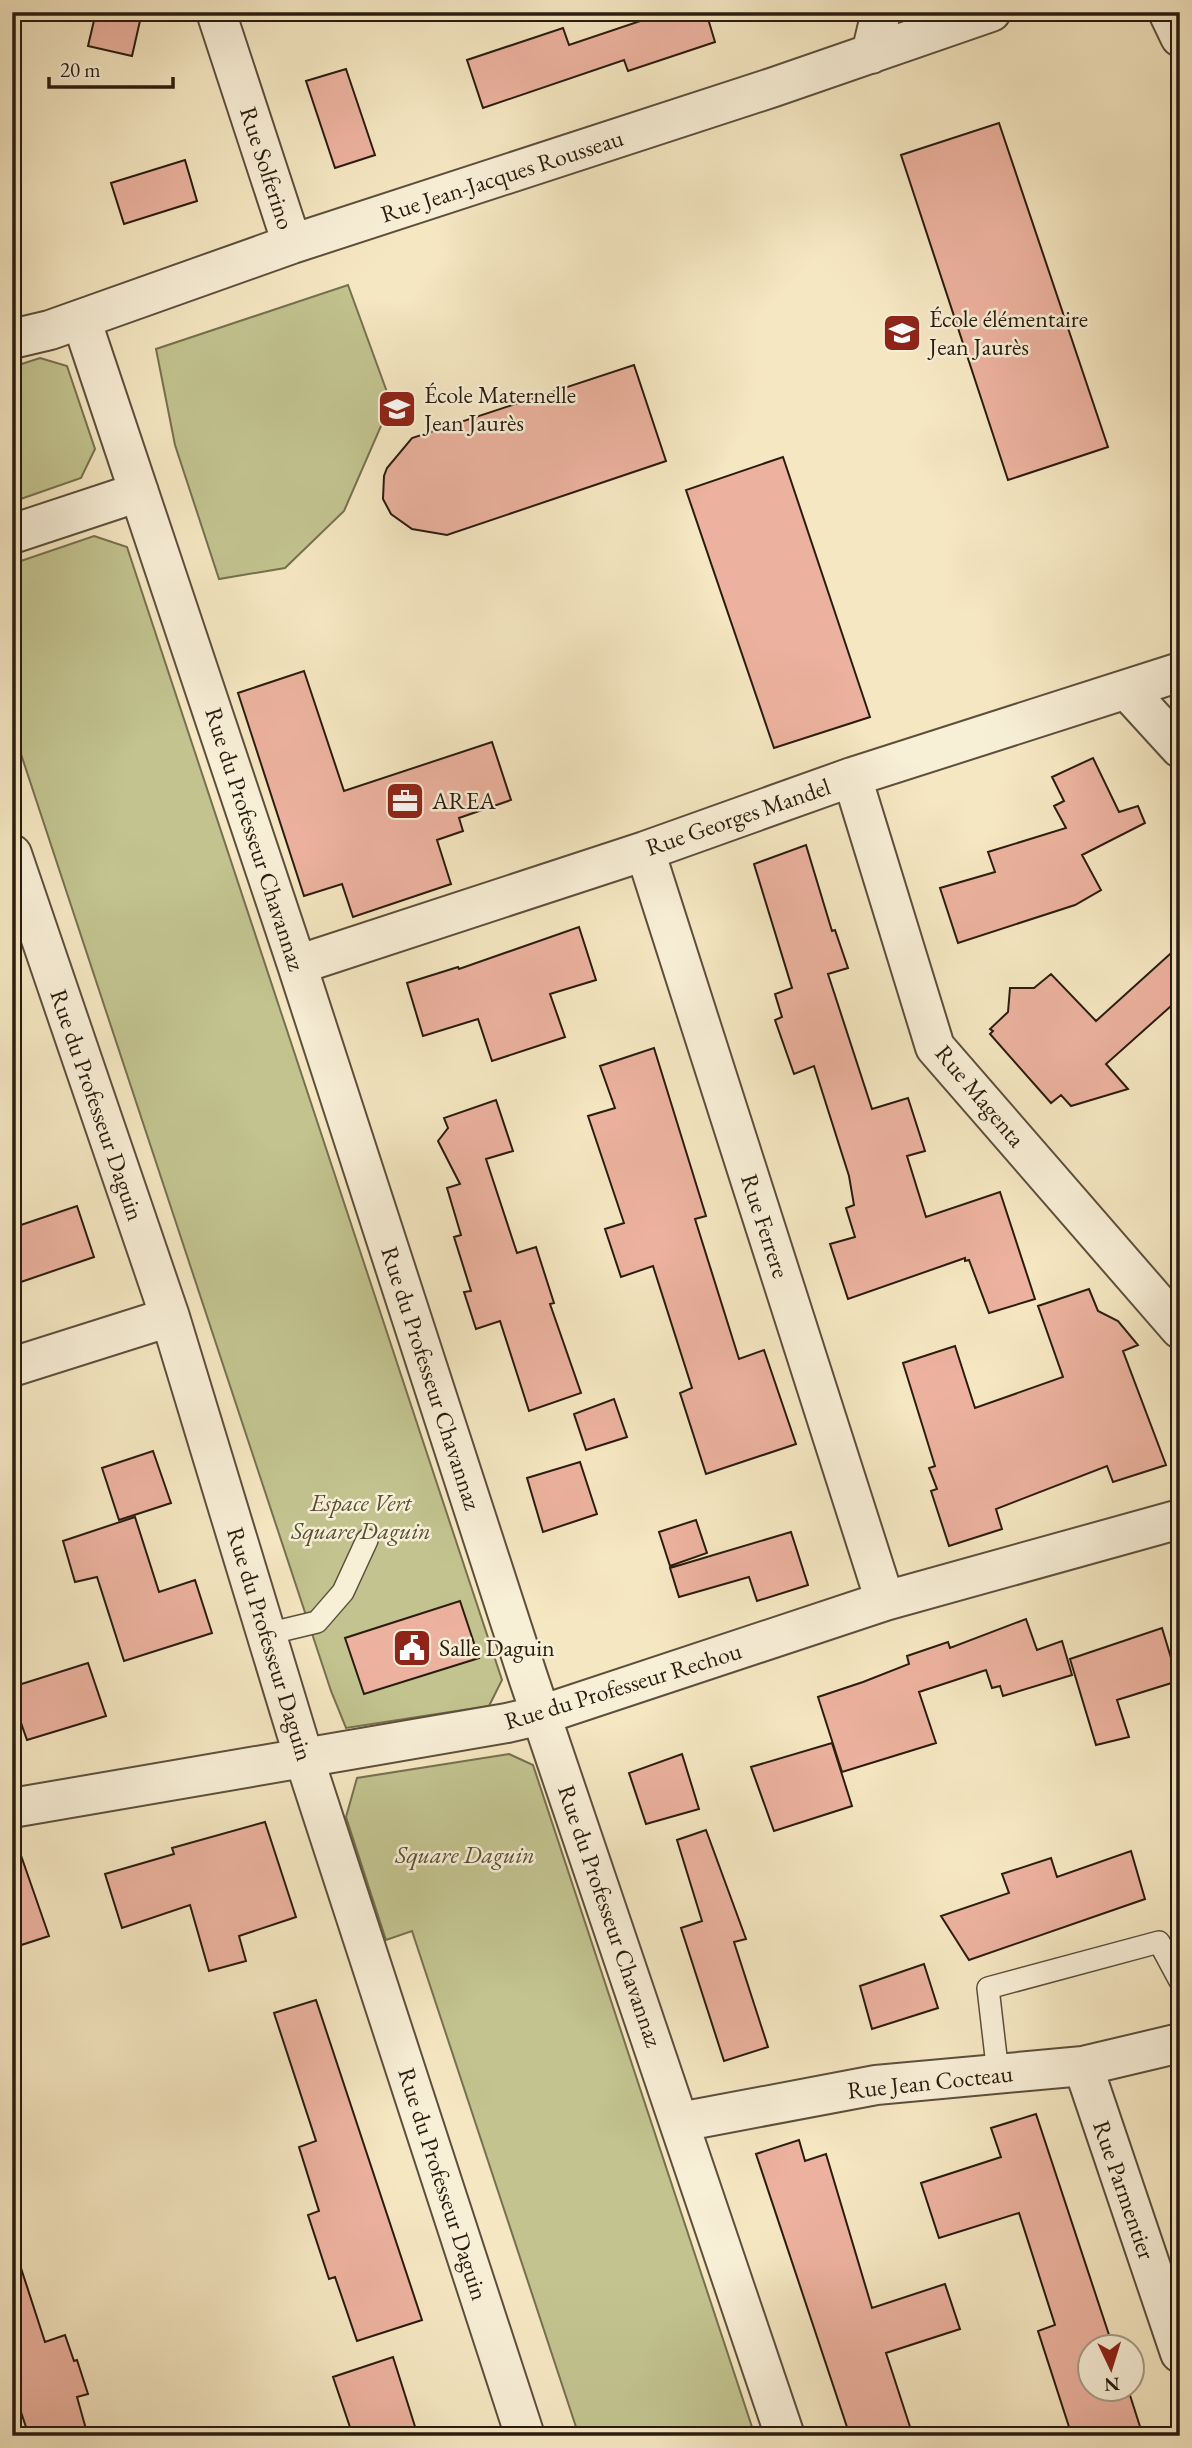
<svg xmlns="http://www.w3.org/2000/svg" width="1192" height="2448" font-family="'EB Garamond',serif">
<rect width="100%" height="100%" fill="#f5e7c2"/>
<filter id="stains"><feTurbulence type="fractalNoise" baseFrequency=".00286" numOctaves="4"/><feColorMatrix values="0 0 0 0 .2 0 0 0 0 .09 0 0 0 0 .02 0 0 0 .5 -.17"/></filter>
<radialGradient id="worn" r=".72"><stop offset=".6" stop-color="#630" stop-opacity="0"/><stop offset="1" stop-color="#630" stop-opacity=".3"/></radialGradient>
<path fill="#c2c38f" stroke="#76704f" stroke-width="2" d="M348,285L391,403L344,511L285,568L219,579L175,445L156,349Z
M40,358L67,366L95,449L81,478L12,502V367Z
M94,536L127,547L502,1680L489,1706L346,1728L331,1691L12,727V564Z
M509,1754L533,1765L755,2436H579L412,1931L386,1940L346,1817L357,1778Z"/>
<path fill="#ecb29f" stroke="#2a1c0f" stroke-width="2" d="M96,12H142L132,56L88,46Z
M667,12H706L715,42L628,71L624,60L483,108L467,60L563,28L569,45Z
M346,69L375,155L335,168L306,81Z
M999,123L1108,447L1008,480L901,155Z
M185,160L197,201L124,224L111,183Z
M634,365L666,461L447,535L412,529L391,514L383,499L384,476L387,468L412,438Z
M783,457L870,717L774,748L686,490Z
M304,671L344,791L492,742L511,800L459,818L463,831L437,840L451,884L353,917L342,884L304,896L238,693Z
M1093,758L1119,812L1138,806L1145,823L1082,855L1101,890L1075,905L958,943L940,888L995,872L988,852L1066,828L1054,806L1064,801L1052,777Z
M806,845L832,931L835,930L848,968L828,974L872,1109L908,1098L925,1151L907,1156L926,1217L1000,1192L1035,1299L989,1313L969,1260L965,1261V1258L848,1299L830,1244L855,1237L846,1208L854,1205L849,1176L814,1066L794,1074L775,1020L782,1017L775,994L792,988L754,864Z
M579,927L596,980L550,994L565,1037L492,1061L478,1019L423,1036L407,983L458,967L459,969Z
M1180,945V998L1106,1064L1128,1089L1071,1106L1061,1095L1051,1103L990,1034L993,1031L990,1029L1008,1012L1010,988H1034L1051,974L1096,1021Z
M654,1048L706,1216L695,1219L739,1359L764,1350L796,1444L706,1474L680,1393L692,1388L653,1266L621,1277L605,1229L624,1223L588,1116L615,1108L600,1066Z
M496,1100L513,1151L486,1159L517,1253L536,1247L554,1303L550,1304L581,1393L529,1411L500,1321L476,1329L464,1292L471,1291L454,1237L461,1235L447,1188L460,1184L438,1141L448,1128L444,1118Z
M77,1206L94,1257L12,1285V1228Z
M1089,1289L1098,1311L1118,1321L1138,1345L1123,1351L1166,1465L1113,1482L1107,1466L996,1509L1002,1529L949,1546L931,1491L937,1489L929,1468L935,1466L903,1363L955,1346L975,1408L1063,1377L1038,1306Z
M614,1399L627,1437L586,1450L574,1414Z
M153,1451L171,1503L119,1520L102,1468Z
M580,1462L597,1514L543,1532L527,1478Z
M135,1517L159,1592L195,1580L212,1633L124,1661L97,1577L75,1582L63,1541Z
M696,1520L707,1553L670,1566L659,1532Z
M791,1532L808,1585L757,1601L749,1577L679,1597L670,1568Z
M460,1601L479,1658L364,1694L345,1638Z
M1026,1619L1037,1650L1062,1641L1072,1675L1003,1696L1000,1686L992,1688L986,1670L919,1692L936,1743L842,1772L818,1697L863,1682L909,1664L907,1656L948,1642L950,1648Z
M1162,1628L1178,1681L1117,1700L1129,1737L1096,1745L1070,1659Z
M88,1663L106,1716L27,1740L12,1697V1687Z
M832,1743L852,1806L774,1831L751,1767Z
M682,1754L699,1809L646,1824L629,1773Z
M265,1822L296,1917L239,1936L246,1961L209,1971L190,1905L122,1928L105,1874L174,1854L172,1848Z
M706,1830L746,1939L734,1942L768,2047L724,2061L681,1928L702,1921L677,1840Z
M17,1844L49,1936L12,1948V1845Z
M1131,1851L1145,1899L969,1960L941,1916L1009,1893L1002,1874L1051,1858L1057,1877Z
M924,1964L938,2008L872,2029L860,1986Z
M316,2000L422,2320L357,2341L335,2277L329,2279L308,2215L319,2211L299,2147L316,2141L274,2013Z
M1036,2114L1113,2347H1090V2389H1128L1143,2436H1072L1038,2331L1055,2325L1019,2213L939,2238L921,2183L1001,2157L991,2128Z
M799,2140L805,2161L826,2154L872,2308L945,2284L960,2329L886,2353L913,2436H850L756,2154Z
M19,2262L45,2342L65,2335L74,2361L77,2360L88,2394L77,2397L86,2429L66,2436H29L12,2385V2263Z
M393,2357L418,2436H353L333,2377Z"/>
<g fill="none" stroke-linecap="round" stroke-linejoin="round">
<g stroke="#5d4f3c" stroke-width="24">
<path id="service" d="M267,1634L317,1622L343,1592L367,1540
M998,2074L988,1988L1159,1942L1180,1981"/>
</g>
<g stroke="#5d4f3c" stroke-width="42">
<path id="minor" d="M216,12L292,244
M1168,12L1180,37
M871,54L881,12
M81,319L297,965L528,1677L785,2436
M12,339L50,330L292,244L774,87L991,12
M12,534L139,492
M1127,690L1180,748
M852,777L935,1047L1180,1329
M645,851L885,1601
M12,854L170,1317L304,1758L525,2436
M297,965L645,851L852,777L1180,672
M12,1367L170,1317
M12,1808L507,1723L541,1715L885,1601L1180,1519
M1083,2066L1180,2353
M680,2122L876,2085L1083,2066L1180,2043"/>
</g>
<use href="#service" stroke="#f8efd7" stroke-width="21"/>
<use href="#minor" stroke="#f8efd7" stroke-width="38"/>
</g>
<defs>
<g id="school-square" transform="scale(2.0125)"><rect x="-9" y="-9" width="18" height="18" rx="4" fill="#8f2418" stroke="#f8efd7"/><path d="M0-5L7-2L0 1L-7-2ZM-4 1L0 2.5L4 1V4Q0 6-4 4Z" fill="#fff"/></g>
<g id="office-square" transform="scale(2.0125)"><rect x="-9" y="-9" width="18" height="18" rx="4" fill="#8f2418" stroke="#f8efd7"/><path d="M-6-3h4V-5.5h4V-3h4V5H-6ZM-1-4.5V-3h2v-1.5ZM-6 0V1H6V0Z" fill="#fff"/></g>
<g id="civic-square" transform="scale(2.0125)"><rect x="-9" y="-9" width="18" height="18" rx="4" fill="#8f2418" stroke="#f8efd7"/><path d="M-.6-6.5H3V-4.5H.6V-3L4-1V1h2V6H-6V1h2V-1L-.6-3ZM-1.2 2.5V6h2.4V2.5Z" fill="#fff"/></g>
</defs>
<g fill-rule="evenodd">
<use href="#school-square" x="902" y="333"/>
<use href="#school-square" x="397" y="409"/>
<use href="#office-square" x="405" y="801"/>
<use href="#civic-square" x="412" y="1648"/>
</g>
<g text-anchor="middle" stroke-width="5" stroke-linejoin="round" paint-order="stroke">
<g font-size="24" fill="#2a1c0f" stroke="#f8efd7">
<text transform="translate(267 168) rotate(72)" y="8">Rue Solferino</text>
<text transform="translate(502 176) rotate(-18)" y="8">Rue Jean-Jacques Rousseau</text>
<text transform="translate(738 817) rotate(-19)" y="8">Rue Georges Mandel</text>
<text transform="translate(255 839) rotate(72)" y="8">Rue du Professeur Chavannaz</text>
<text transform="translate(980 1096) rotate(50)" y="8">Rue Magenta</text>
<text transform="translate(97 1105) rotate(71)" y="8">Rue du Professeur Daguin</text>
<text transform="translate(765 1226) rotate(72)" y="8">Rue Ferrere</text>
<text transform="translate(431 1378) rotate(72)" y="8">Rue du Professeur Chavannaz</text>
<text transform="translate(270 1644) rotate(73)" y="8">Rue du Professeur Daguin</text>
<text transform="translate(623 1686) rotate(-17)" y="8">Rue du Professeur Rechou</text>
<text transform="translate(610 1916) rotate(71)" y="8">Rue du Professeur Chavannaz</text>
<text transform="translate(930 2082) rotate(-6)" y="8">Rue Jean Cocteau</text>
<text transform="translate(443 2184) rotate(72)" y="8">Rue du Professeur Daguin</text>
<text transform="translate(1124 2190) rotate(71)" y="8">Rue Parmentier</text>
</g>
<g font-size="24" fill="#2a1c0f" stroke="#f8efd7" text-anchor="start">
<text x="929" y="327">École élémentaire<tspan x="929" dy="28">Jean Jaurès</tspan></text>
<text x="424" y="403">École Maternelle<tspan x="424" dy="28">Jean Jaurès</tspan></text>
<text x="432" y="809">AREA</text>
<text x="439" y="1656">Salle Daguin</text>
</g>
<g font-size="24" font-style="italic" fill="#584e35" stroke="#f8efd7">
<text x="361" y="1511">Espace Vert<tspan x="361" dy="28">Square Daguin</tspan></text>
<text x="465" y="1863">Square Daguin</text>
</g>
</g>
<rect width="1192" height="2448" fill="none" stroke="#f5e7c2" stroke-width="42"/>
<rect x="14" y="14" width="1164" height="2420" fill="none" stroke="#2a1c0f" stroke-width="3.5"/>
<rect x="21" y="21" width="1150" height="2406" fill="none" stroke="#2a1c0f" stroke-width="2"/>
<g transform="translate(1111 2368) rotate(176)"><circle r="33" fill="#f8efd7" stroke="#a69b87" stroke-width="2"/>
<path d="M0-5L12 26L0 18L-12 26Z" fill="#8f2418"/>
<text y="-10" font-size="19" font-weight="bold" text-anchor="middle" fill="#2a1c0f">N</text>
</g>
<path d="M49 77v10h124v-10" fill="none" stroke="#2a1c0f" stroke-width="3.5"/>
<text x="60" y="77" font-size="21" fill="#2a1c0f" stroke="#f8efd7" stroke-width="5" paint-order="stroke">20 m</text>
<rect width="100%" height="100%" filter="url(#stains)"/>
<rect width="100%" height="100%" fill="url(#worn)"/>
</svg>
